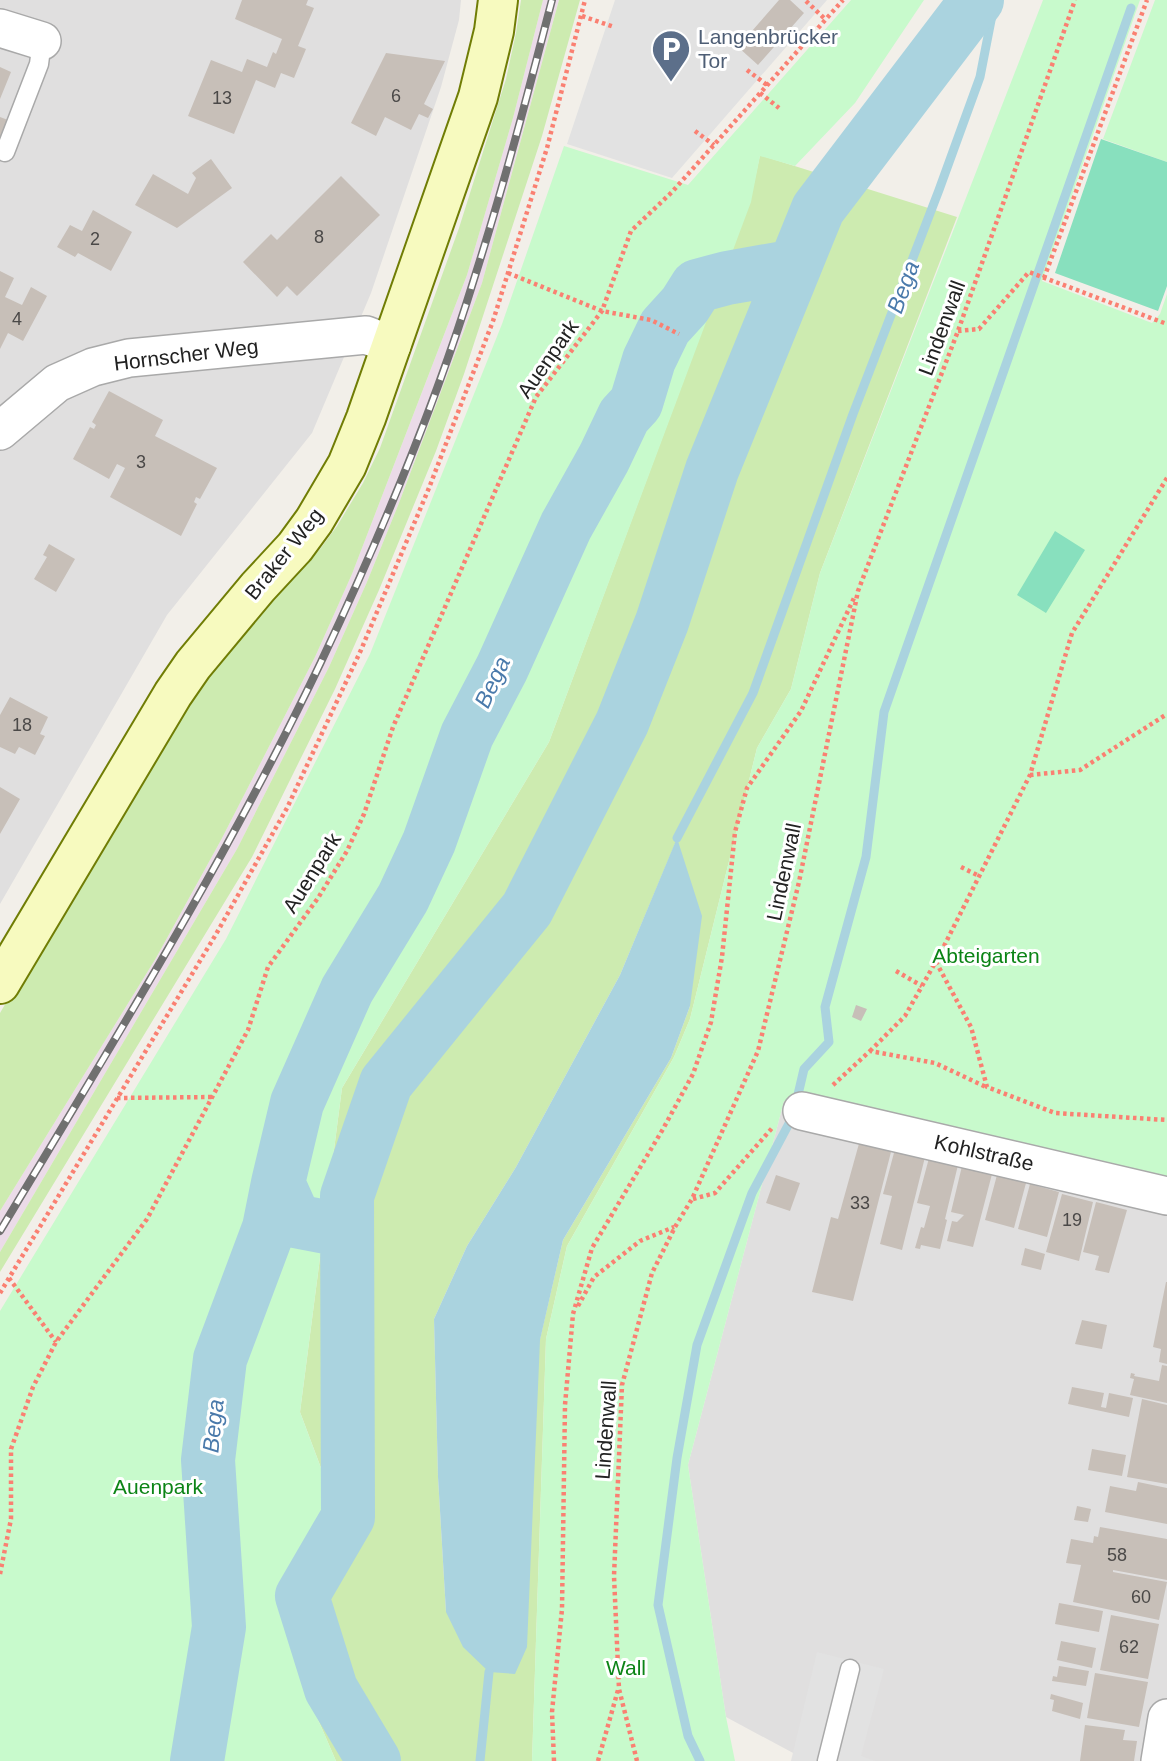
<svg xmlns="http://www.w3.org/2000/svg" width="1167" height="1761" font-family="Arial,sans-serif">
<rect width="100%" height="100%" fill="#f2efe9"/>
<path fill="#e0dfdf" d="M0,0H461L459,20L441,87L371,293L312,433L167,615L0,904Z
M784,1101L1167,1187V1761H808L726,1717L688,1465Z"/>
<path fill="#ebdbe8" d="M543,0H559L482,283L399,503L367,582L329,667L237,849L0,1252V1211L156,958L221,840L315,657L352,574L467,275L513,118Z"/>
<path fill="#cdebb0" fill-rule="evenodd" d="M521,0H543L513,118L467,275L352,574L315,657L221,840L156,958L0,1211V1013L183,703L280,591L320,549L337,526L363,483L380,448L459,228L506,79L516,33Z
M559,0H580L542,136L464,374L436,451L379,590L335,689L252,857L0,1272V1252L237,849L329,667L367,582L399,503L482,283Z
M760,155L957,217L820,573L791,689L757,748L690,1019L674,1057L567,1246L546,1339L532,1761H336L300,1678L283,1588L330,1492L300,1412L342,1088L549,742L750,202ZM677,839L690,1006L671,1058L563,1240L540,1339L446,1612L438,1477L434,1319L467,1246L516,1167L620,975Z"/>
<path fill="#c8facc" d="M851,0H924L855,103L795,166L760,156L751,202L549,742L342,1088L300,1412L330,1492L284,1588L300,1678L336,1761H0V1311L226,939L370,654L502,324L564,146L688,185Z
M1043,0H1140L1042,281L1152,323L1160,314L1167,294V1187L784,1101L688,1465L726,1717L735,1761H532L546,1339L567,1246L674,1057L690,1019L757,748L791,689L820,573Z
M1155,0H1167V162L1103,139Z"/>
<path fill="#88e0be" d="M1101,139L1167,162V286L1158,311L1055,273Z
M1055,531L1085,550L1046,613L1017,595Z"/>
<path fill="#e2e2e2" d="M615,0H827L672,178L567,144Z
M817,1652L884,1669L861,1756L875,1761H791Z"/>
<path fill="#aad3df" d="M677,838L702,916L690,1006L671,1058L563,1240L540,1340L527,1647L515,1674L489,1672L463,1647L446,1612L438,1477L434,1319L467,1246L516,1167L620,975Z"/>
<g fill="none" stroke-linecap="round" stroke-linejoin="round">
<path stroke="#aad3df" stroke-width="9" d="M677,838L753,693L853,414L939,190L980,77L995,0
M796,1103L804,1069L829,1042L825,1007L866,857L884,712L1131,8
M480,1761L489,1672
M700,1761L688,1736L658,1605L677,1458L697,1345L752,1193L793,1116"/>
<path stroke="#aad3df" stroke-width="54" d="M347,1231L295,1221L278,1183L297,1103L347,990L403,898L429,842L467,735L502,668L566,526L604,458L624,416L636,403L649,360L665,327L685,305L697,286L727,278L795,266
M197,1761L219,1627L208,1460L220,1359L269,1228L278,1183
M374,1761L331,1689L302,1596L348,1517L347,1196L386,1083L527,909L622,723L662,622L712,470L818,209L977,0"/>
</g>
<path fill="#c7bfb8" d="M242,0H308L306,5L314,8L298,46L306,49L294,78L281,73L275,88L256,80L234,134L188,116L211,60L242,72L247,59L267,67L273,52L276,54L282,39L235,19Z
M779,0H790L804,13L758,65L738,47Z
M386,53L445,61L424,104L433,109L428,118L419,114L411,130L385,117L376,136L351,123Z
M0,67L11,72L0,99Z
M0,117L8,120L0,139Z
M211,159L232,188L177,228L135,205L153,174L188,194L196,178L192,173Z
M341,176L380,215L297,296L287,286L277,297L243,262L271,234L277,240Z
M93,210L132,232L111,271L78,253L75,257L57,247L70,225L82,231Z
M0,271L14,278L5,297L22,305L31,287L47,296L23,341L8,333L0,349Z
M109,391L163,420L155,436L217,468L200,499L196,497L194,502L197,504L181,536L110,497L125,468L117,464L109,479L73,459L90,427L94,429L96,425L92,422Z
M49,544L75,559L56,592L34,579L47,557L43,555Z
M10,697L48,717L40,734L45,736L35,755L19,747L15,754L0,747V715Z
M0,787L20,799L0,834Z
M856,1005L867,1009L861,1021L852,1017Z
M860,1140L892,1148L853,1301L812,1292L831,1217L838,1219Z
M895,1149L925,1157L902,1250L880,1244L892,1196L883,1194Z
M929,1158L958,1165L945,1219L947,1220L940,1249L921,1245L920,1249L915,1248L921,1227L924,1228L930,1206L917,1203Z
M962,1166L992,1174L973,1247L947,1241L952,1221L957,1222L964,1215L951,1212Z
M776,1175L800,1183L790,1211L766,1203Z
M997,1175L1026,1183L1014,1228L985,1220Z
M1030,1184L1059,1192L1047,1237L1018,1229Z
M1062,1194L1093,1202L1079,1261L1046,1252Z
M1096,1202L1127,1210L1109,1273L1095,1270L1099,1256L1083,1252Z
M1025,1248L1045,1254L1041,1270L1021,1265Z
M1166,1282H1167V1364L1159,1362L1161,1349L1153,1347Z
M1082,1320L1107,1325L1102,1349L1075,1344Z
M1162,1365L1167,1366V1403L1130,1395L1134,1379L1130,1378L1131,1373L1135,1374L1134,1376L1159,1381Z
M1072,1387L1104,1393L1101,1407L1106,1408L1109,1393L1133,1398L1129,1417L1068,1404Z
M1142,1399L1167,1405V1484L1127,1477Z
M1092,1449L1126,1455L1122,1476L1088,1470Z
M1138,1482L1167,1488V1524L1105,1512L1110,1486L1136,1491Z
M1077,1506L1091,1509L1088,1522L1074,1520Z
M1100,1527L1167,1539V1580L1113,1570V1572L1167,1582L1159,1620L1073,1602L1081,1565L1066,1563L1071,1539L1093,1543L1094,1536L1098,1537Z
M1059,1603L1103,1611L1099,1632L1055,1624Z
M1111,1615L1159,1624L1148,1679L1100,1670Z
M1061,1641L1096,1648L1092,1668L1057,1660Z
M1059,1666L1089,1671L1086,1686L1052,1681L1053,1676L1057,1677Z
M1095,1673L1148,1682L1139,1727L1087,1718Z
M1051,1694L1083,1703L1080,1719L1052,1711L1054,1700L1050,1699Z
M1085,1725L1125,1730L1123,1740L1137,1741L1134,1761H1080Z"/>
<g fill="none" stroke-linecap="round" stroke-linejoin="round">
<g stroke="#a9a9a9" stroke-width="21">
<path id="lane" d="M5,152L39,64L42,41
M827,1761L850,1669"/>
</g>
<g stroke="#a9a9a9" stroke-width="40">
<path id="street" d="M0,28L42,41
M0,431L57,383L93,367L129,358L366,335L392,345
M802,1111L1167,1196
M1160,1761L1167,1718"/>
</g>
<g stroke="#707d05" stroke-width="42">
<path id="secondary" d="M0,984L173,694L193,665L258,587L295,547L314,521L347,465L366,418L478,97L494,31L498,0"/>
</g>
<path stroke="#fa8072" stroke-width="4.5" stroke-dasharray="3.5 3.5" stroke-linecap="butt" d="M806,1L825,19
M582,16L614,27
M747,70L767,85
M760,93L779,108
M695,131L714,145
M508,273L602,311L651,320L679,334
M1044,278L1147,0
M958,331L979,329L1029,272L1167,324
M1167,478L1072,633L1030,775L936,962L971,1027L987,1087L1055,1113L1167,1120
M1030,775L1080,770L1167,714
M961,867L979,876
M896,971L922,986
M870,1051L905,1016L935,963
M833,1085L870,1051L935,1063L986,1087
M117,1098L213,1097
M693,1199L715,1193L773,1127
M9,1278L56,1342
M0,1293L215,936L287,808L361,650L429,488L493,321L547,148L585,0
M578,1306L594,1277L640,1241L674,1227
M0,1574L11,1519V1449L33,1387L56,1342L147,1219L248,1030L268,967L318,898L347,851L364,814L393,727L536,397L602,311L631,231L672,192L843,0
M554,1761L552,1712L562,1609L565,1405L573,1314L592,1248L663,1129L693,1074L711,1022L722,957L735,832L747,788L801,711L854,598
M598,1761L618,1690
M637,1761L619,1689L614,1576L622,1385L652,1273L675,1227L692,1199L758,1051L799,882L858,591L958,331L1075,0"/>
<use href="#lane" stroke="#fff" stroke-width="18"/>
<use href="#street" stroke="#fff" stroke-width="37"/>
<use href="#secondary" stroke="#f7fabf" stroke-width="38"/>
<g stroke="#707070" stroke-width="8">
<path id="rail" d="M0,1231C112,1044 227,859 321,662C380,537 435,407 475,276C504,185 528,93 552,0"/>
</g>
<use href="#rail" stroke="#fff" stroke-width="5" stroke-dasharray="16" stroke-linecap="butt"/>
</g>
<defs>
<g id="parking-pin" transform="scale(2.0125)"><path d="M0 17L-7.5 6A9.5 9.5 0 1 1 7.5 6Z" fill="#5c6f8a" stroke="#fff"/><path d="M-3.5-5.5H1a3.5 3.5 0 0 1 0 7H-1V5.5H-3.5ZM-1-3.4V-.6H.8a1.4 1.4 0 0 0 0-2.8Z" fill="#fff"/></g>
</defs>
<g fill-rule="evenodd">
<use href="#parking-pin" x="671" y="49"/>
</g>
<g text-anchor="middle" stroke-width="6" stroke-linejoin="round" paint-order="stroke">
<g font-size="18" fill="#4b4948">
<text x="396" y="102">6</text>
<text x="222" y="104">13</text>
<text x="319" y="243">8</text>
<text x="95" y="245">2</text>
<text x="17" y="325">4</text>
<text x="141" y="468">3</text>
<text x="22" y="731">18</text>
<text x="860" y="1209">33</text>
<text x="1072" y="1226">19</text>
<text x="1117" y="1561">58</text>
<text x="1141" y="1603">60</text>
<text x="1129" y="1653">62</text>
</g>
<g font-size="21" fill="#4e5e75" stroke="#fff" text-anchor="start">
<text x="698" y="44">Langenbrücker<tspan x="698" dy="24">Tor</tspan></text>
</g>
<g font-size="21" fill="#222" stroke="#fff">
<text transform="translate(942 328) rotate(-70)" y="7">Lindenwall</text>
<text transform="translate(186 355) rotate(-7)" y="7">Hornscher Weg</text>
<text transform="translate(548 359) rotate(-55)" y="7">Auenpark</text>
<text transform="translate(284 554) rotate(-51)" y="7">Braker Weg</text>
<text transform="translate(784 872) rotate(-78)" y="7">Lindenwall</text>
<text transform="translate(312 873) rotate(-58)" y="7">Auenpark</text>
<text transform="translate(984 1153) rotate(13)" y="7">Kohlstraße</text>
<text transform="translate(606 1430) rotate(-86)" y="7">Lindenwall</text>
</g>
<g font-size="21" fill="#0c8416" stroke="#fff">
<text x="986" y="963">Abteigarten</text>
<text x="158" y="1494">Auenpark</text>
<text x="626" y="1675">Wall</text>
</g>
<g font-size="23" font-style="italic" fill="#4a7aab" stroke="#fff">
<text transform="translate(903 287) rotate(-70)" y="8">Bega</text>
<text transform="translate(492 682) rotate(-65)" y="8">Bega</text>
<text transform="translate(213 1426) rotate(-84)" y="8">Bega</text>
</g>
</g>
</svg>
